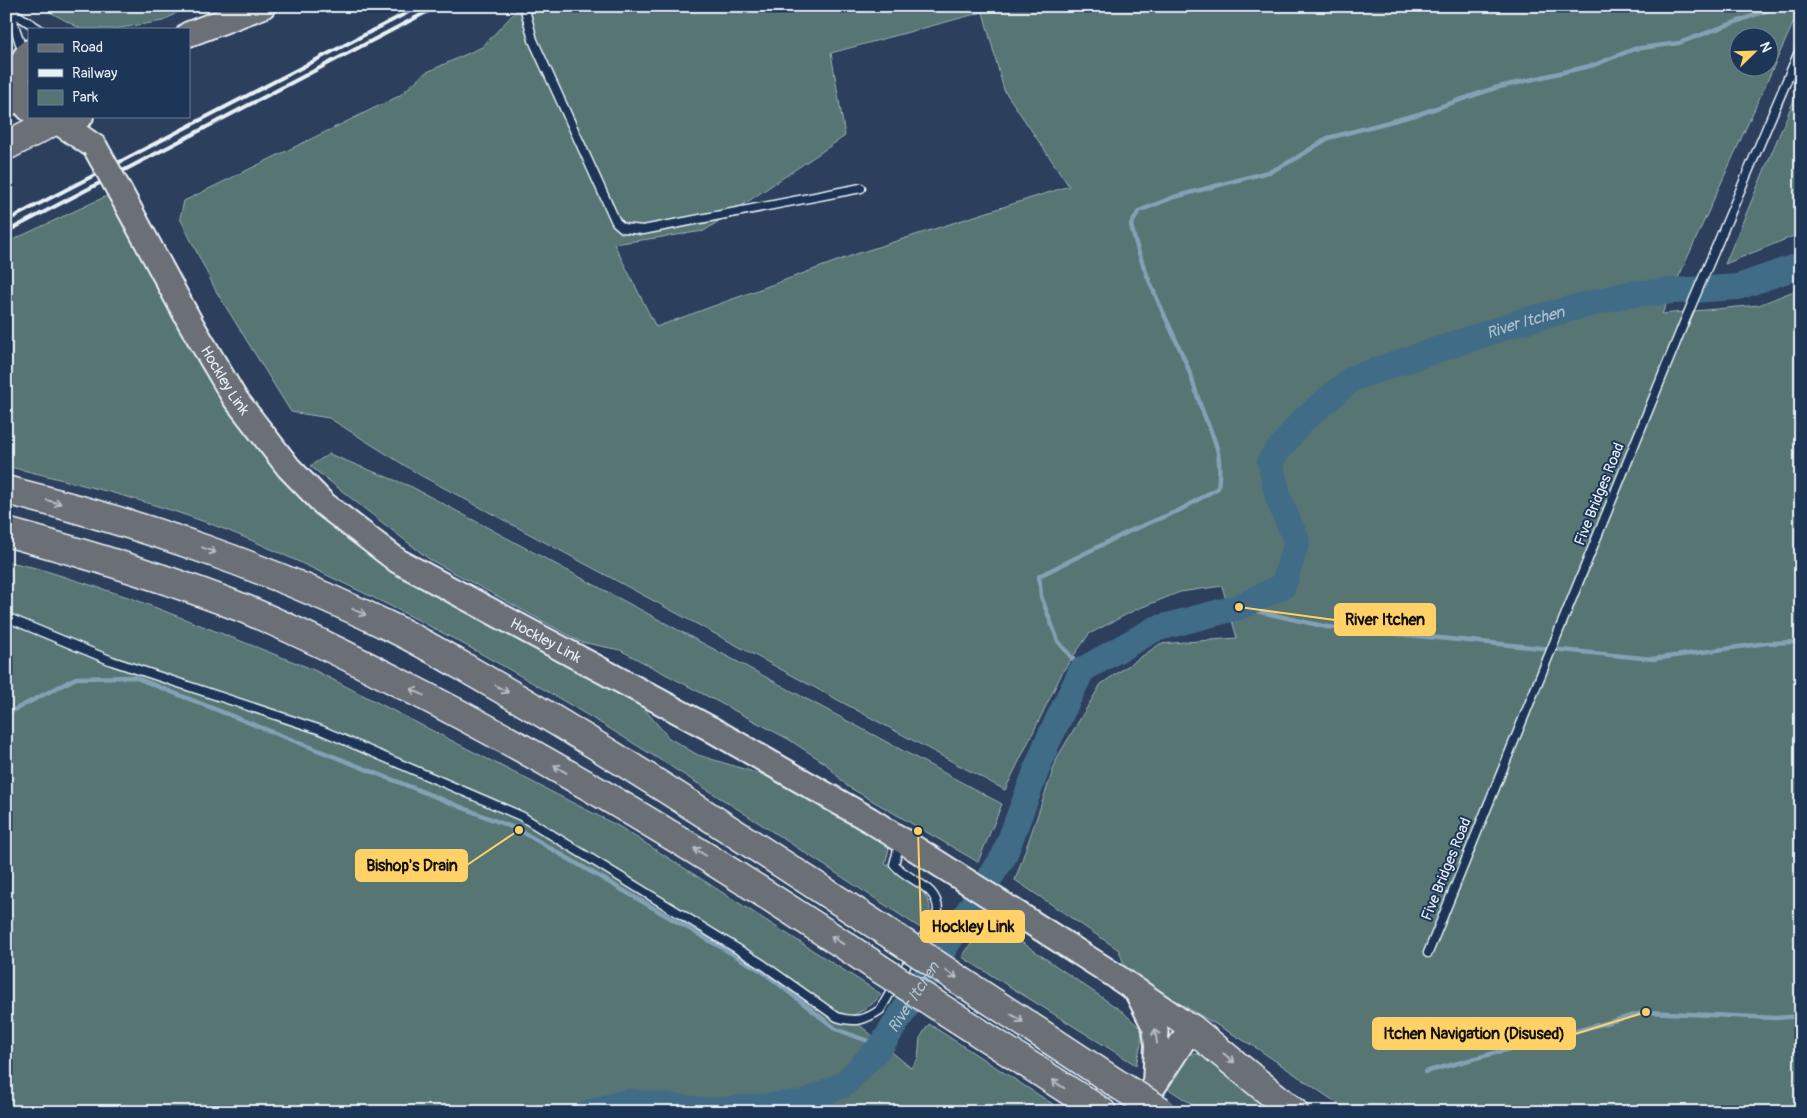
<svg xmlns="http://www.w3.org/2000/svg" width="1807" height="1118" font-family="Pangolin,sans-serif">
<rect width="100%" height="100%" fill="#2c3f5d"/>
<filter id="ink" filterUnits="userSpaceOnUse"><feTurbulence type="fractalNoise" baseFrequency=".02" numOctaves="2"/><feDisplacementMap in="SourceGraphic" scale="10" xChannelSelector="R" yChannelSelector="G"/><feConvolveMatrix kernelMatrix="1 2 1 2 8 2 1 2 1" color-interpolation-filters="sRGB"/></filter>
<g filter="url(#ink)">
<path fill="#567473" stroke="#9fb2b6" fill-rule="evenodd" d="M39,6H188L163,21L114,29H81Z
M521,6H1801L1662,314L1759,305L1801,288V1112H1350L1255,1047L1127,973L1119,950L1015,880L1058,756L1101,684L1160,644L1237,638L1222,586L1180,592L1135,610L1089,634L1063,671L1005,790L420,475L329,418L291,412L216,291L180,218L184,201L399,96L425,73L482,47ZM983,12L1004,90L1069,186L859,253L656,327L614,244L704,231L845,136L831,53ZM1740,38H1770V68H1740Z
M1801,83V233L1725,264Z
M109,195L197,359L249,438L300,493L640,704L669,738L698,755L770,777L890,845L885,864C901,875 936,892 929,915C928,920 924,925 922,929C732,806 544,677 339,581C291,558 242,534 191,517C131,496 68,481 6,466V243Z
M329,454L412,487L1002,804L978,862L847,786L825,763L788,739L620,650L581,642L429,559L310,466Z
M6,561L40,569L131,598L312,669L620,827L881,994C872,1007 863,1010 850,1017L911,1068L918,1059L920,1038L929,1024L1065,1112H6Z
M988,919L1123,1012L1141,1029L1142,1039L1136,1065L962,957Z
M1190,1054H1208L1277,1112H1204L1167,1088Z"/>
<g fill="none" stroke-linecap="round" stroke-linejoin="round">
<path stroke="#84a1b5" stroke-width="4.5" d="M1239,607L1327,627L1653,659L1767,643L1801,642
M1082,670L1058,641L1041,596L1039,576L1130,531L1180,510L1218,488C1223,449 1214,441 1201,407C1195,390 1191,373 1183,356C1164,313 1142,272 1131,225L1139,211L1174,197L1272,171L1295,159L1328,138L1419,114L1495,88L1594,65L1634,49L1679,43L1779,6
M6,714L76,678L134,677L519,830L762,971L836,1029L881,1046
M1425,1072L1646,1012L1776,1018L1801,1016"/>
<path stroke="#416c88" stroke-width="26" id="s1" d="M590,1112L628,1102L711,1111L803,1103L844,1084L881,1046L1004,856L1046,745L1082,670L1155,629L1239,607L1283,586L1297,541L1279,500L1270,461L1301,422L1353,378L1520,322L1628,294L1738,287L1801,265"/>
<g stroke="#e8f1f8" stroke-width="11">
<path id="service" d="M524,6L533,40L616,222L623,228L643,230L861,188
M6,8L39,29
M10,12L23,53
M6,617L112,661L321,730L521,816L762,964L837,1017C855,1023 865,1020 880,1010L938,912C939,885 907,881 894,864L900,843
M1428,953L1683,325L1801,47"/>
</g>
<g stroke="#e8f1f8" stroke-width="28">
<g id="primary">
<path d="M189,34L263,6"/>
<path d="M29,52C15,68 13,93 29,109"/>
<path d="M37,116L60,123L81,116"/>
<path d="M60,123L95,147"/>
<path id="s2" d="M119,190L191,324L234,397L289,468L324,504L398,561L711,729L870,820L1111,973L1191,1028L1137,1112"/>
<path d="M1138,994L1155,1027L1157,1045L1155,1084"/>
</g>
</g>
<g stroke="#e8f1f8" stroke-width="31">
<path id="motorway" d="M6,103L17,87
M6,146L52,122
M6,490C145,525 271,568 399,631C433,648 466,669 500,688C635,766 765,853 896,938
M6,532C87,554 167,578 245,609C302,633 358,661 413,690C574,772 727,867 877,967
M976,991L1119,1085
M958,1019L1102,1112
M1191,1028L1294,1112"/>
</g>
<use href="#service" stroke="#1d3557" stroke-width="8"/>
<use href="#primary" stroke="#6b6f75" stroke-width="24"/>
<use href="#motorway" stroke="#6b6f75" stroke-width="28"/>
<path stroke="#e8f1f8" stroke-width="4" d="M6,221L420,6
M6,232L438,6"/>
<g stroke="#e8f1f8" stroke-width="28" stroke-linecap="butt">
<path id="primary-bridge" d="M95,147L119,190"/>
</g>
<g stroke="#e8f1f8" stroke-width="31" stroke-linecap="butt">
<path id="motorway-bridge" d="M896,938L976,991
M877,967L958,1019
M1119,1085L1161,1111"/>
</g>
<use href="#primary-bridge" stroke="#6b6f75" stroke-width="24"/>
<use href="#motorway-bridge" stroke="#6b6f75" stroke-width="28"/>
</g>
<defs><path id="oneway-shaft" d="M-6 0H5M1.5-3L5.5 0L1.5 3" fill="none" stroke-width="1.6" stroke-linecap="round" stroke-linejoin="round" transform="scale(1.25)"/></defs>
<g stroke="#b6bdc4">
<use href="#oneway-shaft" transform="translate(54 502) rotate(14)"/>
<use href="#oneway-shaft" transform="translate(209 550) rotate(21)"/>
<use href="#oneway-shaft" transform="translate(359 612) rotate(25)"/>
<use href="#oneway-shaft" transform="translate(502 689) rotate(30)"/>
<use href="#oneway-shaft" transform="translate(417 692) rotate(-153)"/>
<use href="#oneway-shaft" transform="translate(560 769) rotate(-149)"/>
<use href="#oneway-shaft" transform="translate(700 852) rotate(-148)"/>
<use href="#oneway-shaft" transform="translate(837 940) rotate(-147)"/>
<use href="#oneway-shaft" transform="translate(951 974) rotate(34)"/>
<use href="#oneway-shaft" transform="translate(1017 1018) rotate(33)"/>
<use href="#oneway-shaft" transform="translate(1156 1036) rotate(-98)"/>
<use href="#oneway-shaft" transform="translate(1229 1058) rotate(39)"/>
<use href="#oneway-shaft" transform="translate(1058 1084) rotate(-147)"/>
</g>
</g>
<g text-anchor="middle" stroke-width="4" stroke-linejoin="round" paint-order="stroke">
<g font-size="15" fill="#e8f1f8" stroke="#1d3557">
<text dy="5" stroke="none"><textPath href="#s2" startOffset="218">Hockley Link</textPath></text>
<text transform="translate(1599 494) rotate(-68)" y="5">Five Bridges Road</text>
<text dy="5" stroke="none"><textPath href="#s2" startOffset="638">Hockley Link</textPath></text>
<text transform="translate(1446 869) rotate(-68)" y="5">Five Bridges Road</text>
</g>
<g font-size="16" font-style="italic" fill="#aec2d1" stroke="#1d3557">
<text dy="6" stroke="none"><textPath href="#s1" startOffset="1392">River Itchen</textPath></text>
<text dy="6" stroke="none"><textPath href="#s1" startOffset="372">River Itchen</textPath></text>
</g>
</g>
<path fill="none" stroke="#ffd166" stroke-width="2" d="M1239 607L1335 620M519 830L467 865M918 831L921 926M1646 1012L1575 1034"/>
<g fill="#ffd166" stroke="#1d3557" stroke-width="2">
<circle cx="1239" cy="607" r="5"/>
<circle cx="519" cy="830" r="5"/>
<circle cx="918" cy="831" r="5"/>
<circle cx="1646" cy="1012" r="5"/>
</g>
<g fill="#ffd166" stroke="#ffd166" stroke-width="2">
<rect x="1335" y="604" width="100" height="31" rx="5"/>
<rect x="356" y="850" width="111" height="31" rx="5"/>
<rect x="921" y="911" width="103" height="31" rx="5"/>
<rect x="1373" y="1018" width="202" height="31" rx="5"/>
</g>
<g font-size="16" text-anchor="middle" font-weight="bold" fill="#111">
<text x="1385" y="625">River Itchen</text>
<text x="412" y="871">Bishop's Drain</text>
<text x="973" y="932">Hockley Link</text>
<text x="1474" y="1039">Itchen Navigation (Disused)</text>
</g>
<rect width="1807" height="1118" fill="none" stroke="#1d3557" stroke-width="25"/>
<rect x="12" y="12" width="1782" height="1093" fill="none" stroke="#e8f1f8" stroke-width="2" filter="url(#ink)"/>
<rect x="28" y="28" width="162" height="90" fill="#1d3557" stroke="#6e8097"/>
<rect x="38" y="44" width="25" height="8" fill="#6b6f75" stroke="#6e8097"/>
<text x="72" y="52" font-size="15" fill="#e8f1f8">Road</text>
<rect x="38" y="69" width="25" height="8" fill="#e8f1f8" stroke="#6e8097"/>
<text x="72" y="78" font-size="15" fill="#e8f1f8">Railway</text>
<rect x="38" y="90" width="25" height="15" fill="#567473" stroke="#6e8097"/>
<text x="72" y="102" font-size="15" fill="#e8f1f8">Park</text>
<g transform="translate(1754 52) rotate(67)"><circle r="24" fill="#1d3557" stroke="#6e8097"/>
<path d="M0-4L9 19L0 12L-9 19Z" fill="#ffd166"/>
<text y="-8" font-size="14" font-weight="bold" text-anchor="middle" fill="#e8f1f8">N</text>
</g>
</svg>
